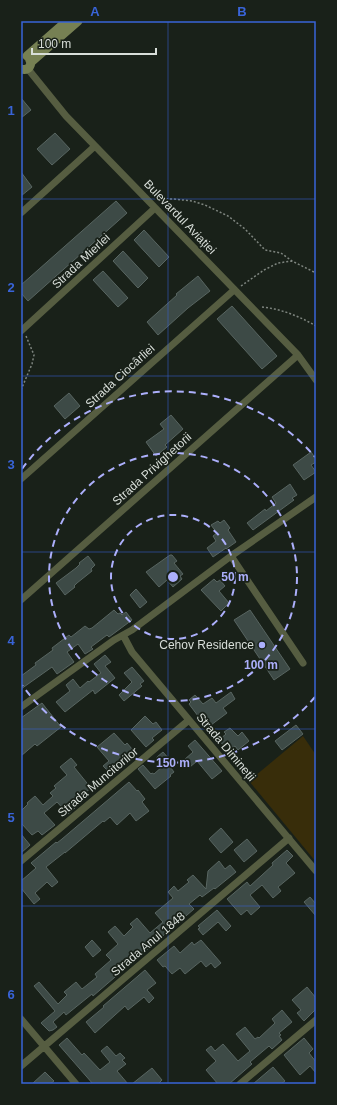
<svg xmlns="http://www.w3.org/2000/svg" width="337" height="1105" font-family="Helvetica,sans-serif">
<rect width="100%" height="100%" fill="#192119"/>
<path fill="#382d0a" d="M303,736L316,755V862L249,781Z"/>
<path fill="#3d4a46" stroke="#586561" d="M21,98L31,110L21,118Z
M55,133L70,149L52,165L37,149Z
M21,172L32,187L21,196Z
M116,201L127,213L28,301L21,293V285Z
M144,230L169,257L159,267L134,240Z
M123,251L148,278L138,288L113,261Z
M103,271L128,298L118,307L93,280Z
M198,276L210,291L188,308L158,335L147,322L177,295L176,294Z
M232,306L277,356L262,369L217,319Z
M69,393L80,406L65,419L54,406Z
M171,415L183,429L165,445L167,447L156,456L146,442L164,429L160,424Z
M311,452L316,459V462L311,465L316,472L304,480L293,465Z
M290,484L297,495L292,498L294,500L253,530L247,523L265,509L266,511L276,503L272,497Z
M224,520L230,528L228,530L236,542L226,549V548L213,557L207,548L216,541L213,536L217,533L211,525L218,521L220,523Z
M170,555H172L177,561L174,563L183,574L180,576L182,579L173,587L167,580L159,587L146,572Z
M88,556L95,565L91,569L92,571L77,583L74,586L75,587L65,595L56,583L76,568L80,564L79,563Z
M214,579L217,582L220,580L225,586L219,591L229,603L221,611L201,590Z
M136,589L147,602L140,608L130,595Z
M114,610L118,614L120,613L122,615L126,612L132,620L109,637L107,635L91,647L93,649L85,654L78,644L67,652L74,662L57,674L52,667L21,689V676L36,665L35,663L53,650L52,648L69,635L71,637L85,626L89,629L92,628Z
M250,610L290,669L274,680L234,620Z
M105,655L111,662L105,666L115,678L95,694L93,690L65,712L56,702L70,691L66,685L73,679L80,688L88,681L89,682L101,673L94,664Z
M132,667L144,681L140,684L142,686L124,701L119,695L132,682L124,673Z
M231,692L235,699L223,708L227,713L207,728L189,704L191,702L189,700L195,695L203,704L212,698L216,703Z
M42,703L61,727L37,746L35,744L21,756V718Z
M145,716L153,724L156,722L162,730L152,738L154,740L146,747L131,730Z
M296,725L303,734L282,750L275,741Z
M230,728L238,736L242,732L249,741L238,750L235,746L232,748L227,743L224,746L219,740L226,734L224,732Z
M114,733L125,745L127,743L137,755L130,760L126,755L108,771L103,766L109,761L97,747Z
M195,740L222,771L212,779L197,761L190,767L184,760L193,752L188,746Z
M163,752L170,760L167,763L174,772L170,775L171,776L155,789L138,769L143,765L151,774L152,773L154,774L163,766L157,760V757Z
M71,758L77,765L74,767L91,788L81,796L83,799L74,806L75,808L68,814L57,802L44,813L55,825L42,835L38,831L32,835L21,823V811L28,804L27,803L35,796L43,805L53,796L50,793L56,788L54,786L67,775L60,767Z
M129,782L137,791L138,790L145,799L142,802L149,811L136,821L130,813L117,825L110,817L104,822L103,821L65,853V852L46,867L58,882L52,887L47,882L35,893L40,899L34,904L21,888V881L36,868L31,863L56,842L57,843L62,839Z
M221,828L233,842L221,853L209,839Z
M21,834L30,845L21,853Z
M247,839L257,851L244,862L234,850Z
M287,850L293,856L286,863L295,873L278,887L281,891L273,898L262,885L250,895L260,907L251,915L247,910L241,915L227,899L247,882L250,886L273,865L272,863Z
M219,861L225,869L230,865L236,872L215,889L214,888L202,897L200,895L189,904L194,909L93,996L92,994L66,1015L64,1012L53,1022L57,1027L53,1030L49,1031L41,1023L55,1011L34,986L39,982L58,1004L67,995L64,992L76,982L82,989L97,977L95,974L111,960L106,955L118,944L108,932L115,926L124,936L133,927L130,924L137,918L150,933L163,922L155,913L173,898L168,892L174,886L178,891L189,882L187,880L193,875L206,889L208,871Z
M310,897L316,904V916L304,902Z
M217,910L231,926L226,931L218,922L203,935L198,929L200,928L198,926Z
M92,940L101,950L93,957L85,947Z
M201,940L221,963L215,968L211,963L206,967L201,961L185,974L180,968L172,974L165,966L163,967L157,960L174,946L180,953L192,942L194,945Z
M145,970L156,983L147,990L154,998L149,1003L144,997L128,1010L125,1006L95,1033L86,1022L104,1007L103,1006Z
M307,987L316,998V1009L304,1021L297,1013L301,1010L292,1000Z
M282,1010L292,1022L279,1033L281,1035L279,1036L282,1040L272,1049L269,1046L250,1062L252,1064L229,1084H218L206,1070L216,1061L206,1050L211,1046L215,1051L223,1044L238,1061L250,1051L236,1034L245,1027L255,1039L258,1037L259,1038L275,1023L272,1019Z
M67,1038L82,1055L84,1053L100,1070L110,1062L101,1051L107,1046L116,1056L120,1053L125,1058L122,1060L126,1064L117,1071L128,1084H93L59,1045Z
M304,1038L313,1049L309,1053L316,1062V1073L310,1066L300,1075L284,1055Z
M273,1067L285,1081L281,1084H253Z
M152,1068L162,1080L158,1084H132Z
M45,1072L54,1081L50,1084H32Z"/>
<g fill="none" stroke-linecap="round" stroke-linejoin="round">
<path stroke="#7e857f" stroke-width="1.5" stroke-dasharray="2 2" stroke-linecap="butt" d="M158,199H174L192,201L205,205L228,216L245,229L265,250L281,253L292,261L316,273
M241,286L264,270L278,263L292,261
M262,307C281,309 299,316 316,326
M21,390L32,364L34,355L26,336"/>
<path stroke="#565d41" stroke-width="7" d="M28,69L66,116L298,355L316,380
M21,213L95,146
M21,331L155,208
M21,479L234,290
M231,556L303,663
M21,600L298,355
M123,635L132,652L316,871
M21,707L114,640L132,630L231,556L316,497
M21,861L189,720
M21,1019L76,1084
M21,1066L289,838
M240,1084L316,1020"/>
<path stroke="#768053" stroke-width="9" d="M27,56L67,21
M31,62L78,21
M21,69C29,71 33,65 29,58"/>
</g>
<path fill="none" stroke="#3964d8" stroke-width="1" stroke-opacity="0.55" d="M168,21V1084M21,199H316M21,376H316M21,552H316M21,729H316M21,906H316"/>
<g fill="none" stroke="#acaffb" stroke-width="2" stroke-dasharray="7 5">
<circle cx="173" cy="577" r="62"/>
<circle cx="173" cy="577" r="124"/>
<path d="M315 697A186 186 0 0 1 22 685M22 469A186 186 0 0 1 315 457"/>
</g>
<circle fill="#acaffb" stroke="#192119" stroke-width="1.5" cx="262" cy="645" r="4"/>
<g text-anchor="middle" stroke-width="3.5" stroke-linejoin="round" paint-order="stroke">
<g font-size="12" fill="#d8ded9" stroke="#192119">
<text transform="translate(180 217) rotate(46)" y="4">Bulevardul Aviației</text>
<text transform="translate(81 261) rotate(-43)" y="4">Strada Mierlei</text>
<text transform="translate(120 376) rotate(-42)" y="4">Strada Ciocârliei</text>
<text transform="translate(152 469) rotate(-42)" y="4">Strada Privighetorii</text>
<text transform="translate(226 747) rotate(50)" y="4">Strada Dimineții</text>
<text transform="translate(98 782) rotate(-40)" y="4">Strada Muncitorilor</text>
<text transform="translate(148 944) rotate(-40)" y="4">Strada Anul 1848</text>
</g>
<g font-size="12" fill="#d8ded9" stroke="#192119" text-anchor="end">
<text x="254" y="649">Cehov Residence</text>
</g>
</g>
<circle cx="173" cy="577" r="6" fill="#acaffb" stroke="#192119" stroke-width="2"/>
<g font-size="12" text-anchor="middle" font-weight="bold" fill="#acaffb" stroke="#192119" stroke-width="3.5" stroke-linejoin="round" paint-order="stroke">
<text x="235" y="581">50 m</text>
<text x="261" y="669">100 m</text>
<text x="173" y="767">150 m</text>
</g>
<rect width="337" height="1105" fill="none" stroke="#192119" stroke-width="44"/>
<path d="M32 48v6h124v-6" fill="none" stroke="#d8ded9" stroke-width="2"/>
<text x="38" y="48" font-size="12" fill="#d8ded9" stroke="#192119" stroke-width="3" paint-order="stroke">100 m</text>
<rect x="22" y="22" width="293" height="1061" fill="none" stroke="#3964d8" stroke-width="1.5"/>
<g font-size="13" text-anchor="middle" font-weight="bold" fill="#3964d8">
<text x="95" y="16">A</text>
<text x="242" y="16">B</text>
<text x="11" y="115">1</text>
<text x="11" y="292">2</text>
<text x="11" y="469">3</text>
<text x="11" y="645">4</text>
<text x="11" y="822">5</text>
<text x="11" y="999">6</text>
</g>
</svg>
